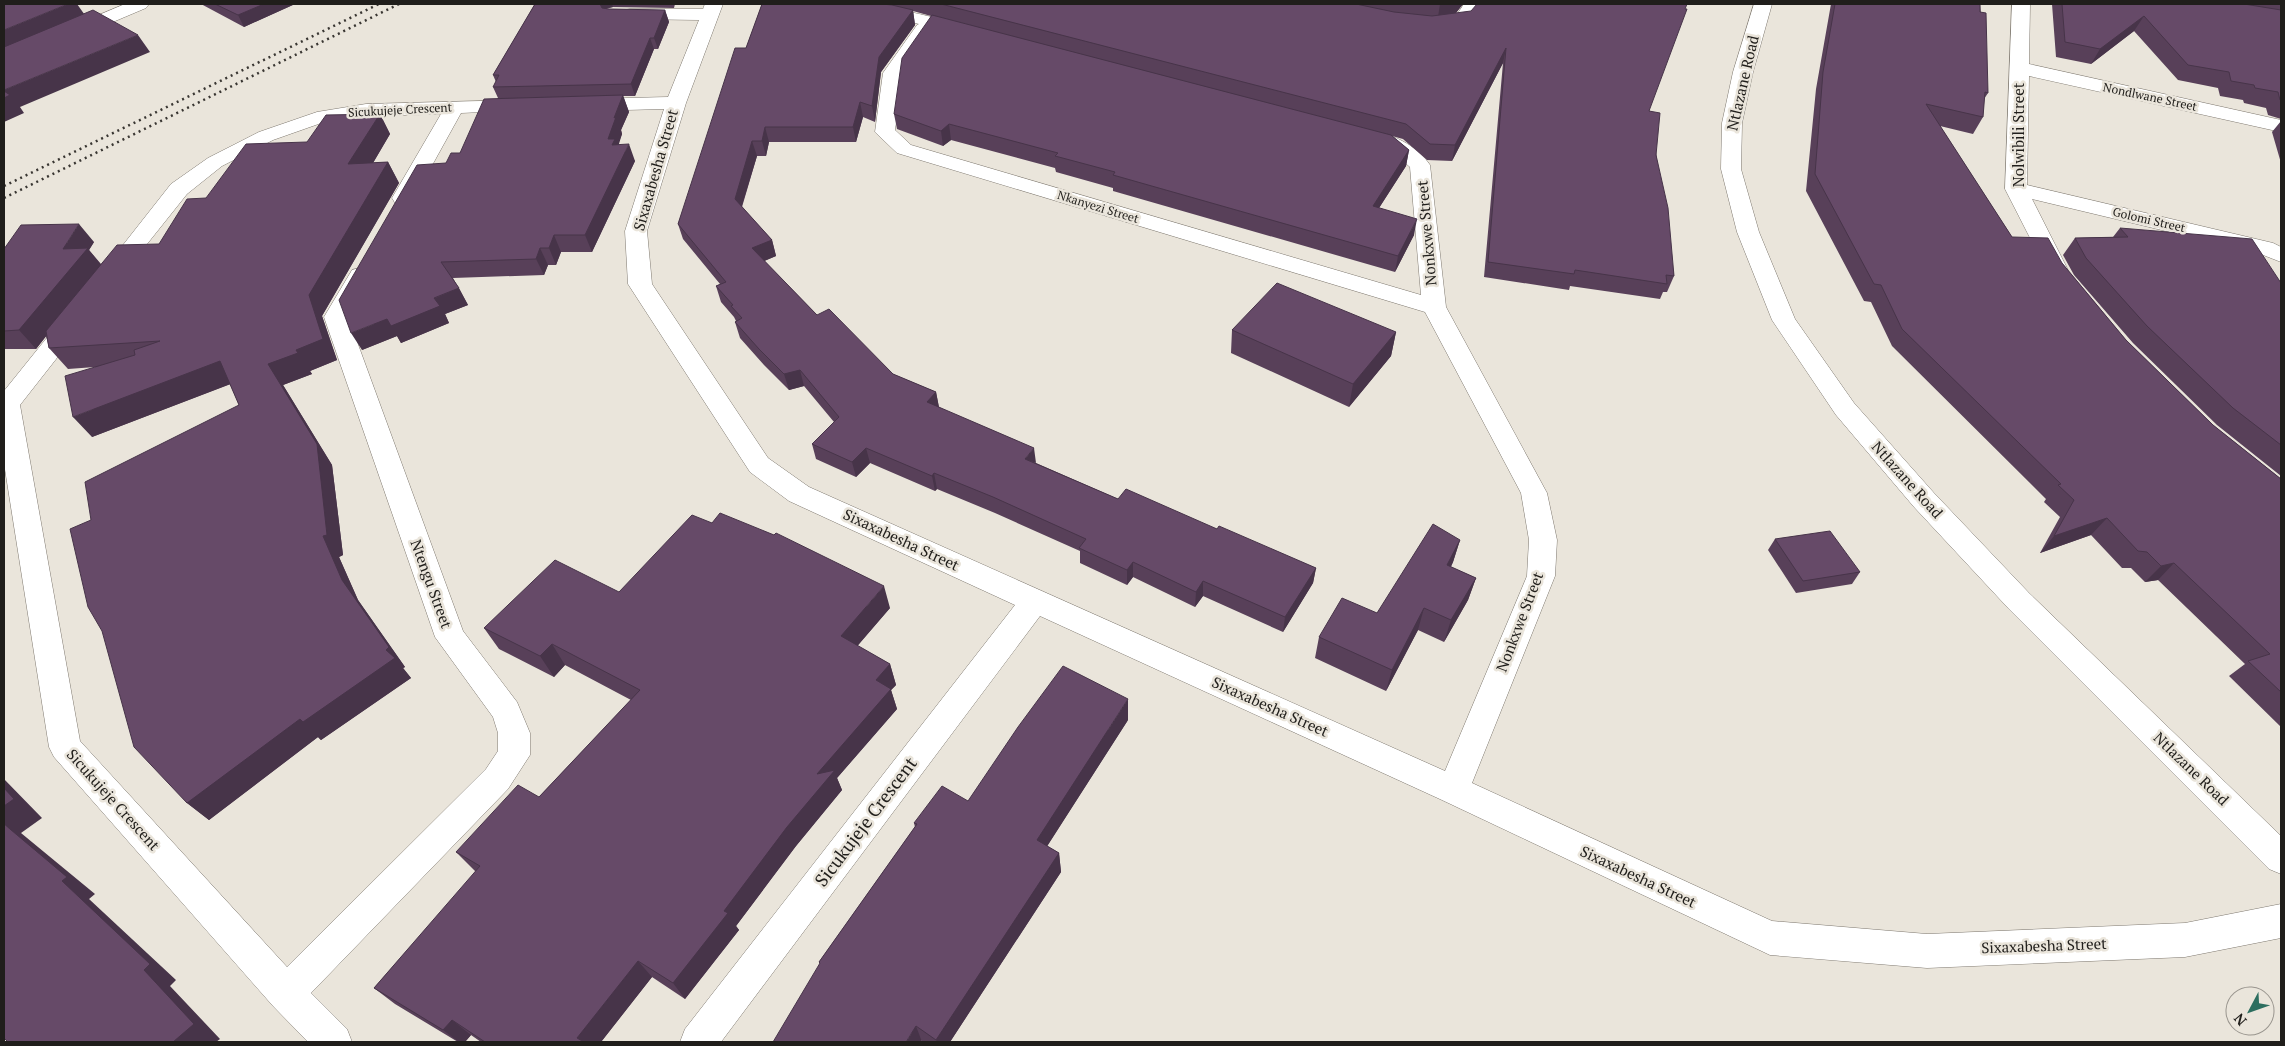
<svg xmlns="http://www.w3.org/2000/svg" width="2285" height="1046" font-family="'PT Serif',serif">
<rect width="100%" height="100%" fill="#eae5db"/>
<g fill="none" stroke-linecap="round" stroke-linejoin="round">
<g stroke="#7f7970" stroke-width="1">
<path id="minor" d="M125,4H149L146,8L4,68V55Z
M705,4H723L686,103L647,231L652,284L768,458L809,487L1445,771L1527,576L1529,540L1521,493L1425,312L897,153L875,132L883,73L917,25L919,24L895,18L822,9L816,8L813,4C868,0 916,13 969,26L972,30L969,34L963,36L931,28L932,29L903,73L895,130L911,145L1421,295L1410,167L1389,149L1367,143L1364,139L1367,135C1389,129 1418,147 1430,165L1446,307L1547,493L1557,540L1555,576L1472,783L1772,921L1927,934L2185,923L2281,904V938L2185,957L1927,968L1770,955L1442,800L1040,616L721,1042H680L685,1029L1015,605L789,501L750,472L628,284L625,231L664,109L587,111L580,109L577,105L580,101L587,99L668,97L699,20L630,19L624,18L621,14L624,10L630,9H703Z
M1464,4H1482L1468,24L1435,30L1429,29L1426,25L1429,21L1456,16Z
M2012,4H2030L2029,64L2281,120V132L2029,76L2027,185L2273,243L2281,247V262L2258,253L2032,199L2068,270L2065,275L2057,277L2049,275L2005,189Z
M517,100L524,102L527,106L524,110L461,113L414,198L411,203L403,204L395,203L392,198L441,114L366,116L327,121L273,140L222,166L187,194L120,278L112,280L104,278L101,273L171,184L208,158L259,132L317,112L366,104Z
M360,268L368,270L371,275L348,317L463,631L517,702L530,733V755L508,789L311,993L347,1029L352,1042H308L273,1006L54,757L49,747L4,463V391L66,314L74,312L82,314L86,320L82,326L20,405L80,741L287,967L486,769L498,751V733L493,717L435,637L324,317L352,270Z"/>
</g>
<g stroke="#7f7970" stroke-width="1">
<path id="tertiary" d="M1754,4H1772L1753,72L1742,123L1741,169L1759,232L1795,319L1854,403L1934,493L2029,593L2281,836V874L2269,869L2009,609L1914,507L1836,415L1772,320L1737,232L1721,169L1722,123L1733,72Z"/>
</g>
<use href="#minor" fill="#fff" fill-rule="evenodd"/>
<use href="#tertiary" fill="#fff" fill-rule="evenodd"/>
<path stroke="#393632" stroke-width="2.5" stroke-dasharray="2 4" stroke-linecap="butt" d="M4,186L379,4
M4,198L399,4"/>
</g>
<path fill="#584059" d="M201,4H295L244,27Z
M535,4H675L674,8L613,7L606,9L665,10L669,22L658,49H654L635,96H623L629,112L621,130L622,134L618,144L635,161L592,252H561L556,265H548L544,275L453,278L468,305L445,314L449,323L401,343L397,336L362,350L446,163L460,153L498,98L493,87L496,82L493,75Z
M762,4H1463L1456,13L1650,111L1674,276L1667,292H1663L1660,299L1570,286L1569,290L1484,277L1503,63L1452,161L1427,160L1403,139L1392,136L1409,150L1406,166L1379,208L1414,235L1395,272L1113,191V188L1056,172L1055,168L951,140L943,146L897,129L894,114L931,16L913,11L915,25L881,72L875,122L863,117L856,142H769L766,156H757L742,207L772,240L776,256L764,261L817,315L893,374L936,392L939,407L1036,463L1118,499L1217,529L1316,568L1313,583L1283,632L1203,596L1195,607L1133,577L1127,585L1080,563V551L995,513L937,489L935,491L870,463L856,477L816,459L812,444L834,422L804,386L789,390L764,365L740,338L735,322L736,321L734,317L721,302L716,286L720,284L683,239L678,224L746,48Z
M1831,4H1980L1988,93L1984,99L1983,117L1973,134L1940,126L2012,237L2062,263L2126,340L2213,425L2281,479V727L2229,676L2245,664L2158,580L2145,582L2131,568H2122L2091,535L2040,553L2060,517L2044,502L2046,499L1892,346L1871,302L1864,301L1806,191L1816,89Z
M2052,4H2281V119L2268,115L2266,108L2244,103L2243,100L2220,96L2218,88L2178,80L2134,31L2091,64L2056,57Z
M380,114L390,134L373,163L388,162L399,183L322,316L337,360L310,371L312,374L283,385L332,465L343,555L339,557L358,600L405,667L403,668L411,678L321,740L318,737L209,820L187,803L91,520L239,405L230,384L92,437L95,367L68,369L49,348L46,336L36,349H4V249L94,242L89,250L101,264L159,244L206,198L307,142Z
M2281,121V163L2272,132Z
M2120,228L2281,283V476L2217,425L2133,343L2074,275L2063,255L2075,238L2113,237Z
M1232,330L1396,332L1391,356L1349,407L1231,353Z
M1775,539L1860,572L1852,584L1796,593L1768,550Z
M1460,540L1453,562L1451,567L1476,578L1468,600L1444,642L1418,630L1386,691L1315,658L1319,637L1377,613Z
M619,592L890,608L857,646L890,664L896,685L891,690L897,709L837,778L842,790L796,846L736,926L739,930L685,999L652,977L601,1042H481L471,1035L465,1042H458L395,1004L374,988L476,872L456,852L539,797L631,700L565,665L554,677L499,649L484,628Z
M1128,720L1047,846L1059,853L1061,872L950,1042H923L820,964L819,962L915,827L914,823L968,801Z"/>
<path fill="#473449" d="M68,4H77L87,18L4,53V30Z
M264,4H295L244,27L238,15Z
M599,4H612L613,7L607,8L602,13Z
M1440,4H1463L1455,14L1438,17Z
M665,10L669,22L658,49L654,38Z
M913,10L915,25L881,72L875,122L872,106L879,57Z
M2144,16L2134,31L2091,64L2100,49Z
M138,35L150,52L20,107L24,113L4,122V90Z
M650,38L654,49L635,96L631,84Z
M1506,48L1503,63L1452,161L1455,145Z
M623,95L629,112L621,130L622,134L618,147L621,155L608,139L614,118Z
M860,102L863,117L856,142L853,127Z
M380,114L390,134L360,185L348,164Z
M949,124L951,140L943,146L941,131Z
M765,127L769,142L766,156L762,141Z
M752,141L757,156L739,215L735,199Z
M629,144L635,161L592,252L585,235Z
M1409,150L1406,166L1370,222L1373,206Z
M388,162L399,183L322,316L337,360L310,371L312,374L283,385L332,465L343,555L339,557L358,600L405,667L403,668L411,678L321,740L318,737L209,820L187,803L386,650L342,580L323,536L268,364Z
M1417,219L1414,235L1395,272L1398,256Z
M79,224L94,242L89,250L102,266L36,349L19,330L63,249Z
M554,235L561,252L556,265L549,248Z
M772,240L776,256L757,264L752,248Z
M540,248L548,265L544,275L536,259Z
M459,288L468,305L445,314L449,323L401,343L397,336L362,350L351,333L387,319Z
M1396,332L1391,356L1349,407L1353,384Z
M220,361L236,382L92,437L73,417Z
M800,370L804,386L789,390L784,374Z
M936,392L939,408L927,402Z
M866,448L870,463L856,477L852,462Z
M1034,448L1036,463L1025,459Z
M934,473L937,489L935,491L932,476Z
M2107,518L2091,535L2040,553L2054,536Z
M1460,540L1453,562L1440,587L1447,565Z
M1133,562V577L1127,585V570Z
M2174,563L2158,580L2145,582L2161,566Z
M1316,568L1313,583L1283,632L1285,617Z
M1476,578L1468,600L1444,642L1451,620Z
M1203,581V596L1195,607L1196,592Z
M884,586L890,608L848,657L841,636Z
M1424,608L1418,630L1386,691L1392,670Z
M552,644L565,665L554,677L540,656Z
M890,664L896,685L891,690L897,709L837,778L842,790L796,846L736,926L739,930L685,999L673,983L724,911L876,680Z
M1128,699V720L1039,859L1037,840Z
M4,779L42,818L21,833L95,894L89,899L176,980L170,986L220,1039L216,1042H173L62,881L4,824Z
M1059,853L1061,872L950,1042H937L936,1040Z
M638,961L652,977L601,1042H582L577,1038Z
M452,1020L471,1035L465,1042H459L443,1030Z
M916,1026L922,1042H906Z"/>
<path fill="#664a68" stroke="#473449" d="M4,4H68L4,30Z
M215,4H264L238,15Z
M535,4H600L602,8L609,9L665,10L654,38H650L631,84L493,87L499,75H493Z
M762,4H882L892,5L913,10L879,57L872,106L860,102L853,127H765L762,141H752L735,199L772,240L752,248L817,315L829,309L893,374L936,392L927,402L1034,448L1025,459L1118,499L1126,489L1217,529L1219,526L1316,568L1285,617L1203,581L1196,592L1133,562L1127,570L1079,548L1086,539L993,497L934,473L932,476L866,448L852,462L812,444L839,417L800,370L784,374L759,349L735,322L742,318L731,306L733,305L716,286L726,282L678,224L735,48H746Z
M941,4H1356L1394,12L1432,16L1471,11L1477,4H1687L1685,9H1687L1649,111L1660,113L1656,155L1668,208L1674,276L1666,275L1667,284L1575,270L1574,274L1488,262L1506,48L1455,145L1430,144L1406,124Z
M1835,4H1980V12L1986,13L1988,93L1985,92L1983,117L1926,104L2012,237L2048,238L2062,263L2126,340L2213,425L2281,479V692L2248,661L2270,654L2174,563L2161,566L2147,552L2138,551L2107,518L2054,536L2074,500L2058,485L2061,484L1902,329L1881,285L1874,284L1815,174L1823,72Z
M2062,4H2244L2281,10V100H2280L2278,92L2255,88L2254,85L2231,81L2229,72L2188,65L2144,16L2100,49L2065,42Z
M93,10L138,35L4,90V47Z
M932,15L1391,135L1409,150L1373,206L1417,219L1398,256L1113,175L1115,172L1055,156L1058,153L949,124L941,131L894,114L902,58Z
M4,91L10,95L4,98Z
M623,95L614,118L616,117L608,139H615L612,145L629,144L585,235H554L549,248H540L536,259L441,262L459,288L434,298L440,306L391,326L387,319L351,333L339,300L417,165L446,163L451,153H460L484,99Z
M380,114L348,164L388,162L309,295L323,339L296,350L298,353L268,364L317,444L327,535L323,536L342,580L389,647L386,650L395,658L303,722L300,719L187,803L134,747L102,631L88,607L70,529L91,520L85,482L239,405L220,361L73,417L65,376L135,355L134,350L160,341L49,348L46,331L117,245L159,244L187,199L206,198L246,144L307,142L326,115Z
M79,224L63,249L88,248L19,330L4,331V249L21,225Z
M2120,228L2252,239L2281,283V445L2233,408L2147,326L2086,258L2075,238L2128,237Z
M1277,283L1396,332L1353,384L1232,330Z
M720,513L774,535L776,533L884,586L841,636L890,664L876,680L891,689L817,774L835,770L787,827L724,911L728,913L673,983L638,961L577,1038L584,1042H485L452,1020L443,1030L374,988L480,866L456,852L518,785L539,797L640,690L552,644L540,656L484,628L555,560L619,592L692,515L712,523Z
M1433,524L1460,540L1447,565L1476,578L1451,620L1424,608L1392,670L1319,637L1342,598L1377,613Z
M1830,531L1860,572L1803,581L1775,539Z
M1063,666L1128,699L1037,840L1059,853L936,1040L916,1026L906,1042H773L820,963L819,962L917,824L914,823L942,786L968,801L1018,727Z
M4,788L14,799L4,806Z
M4,824L67,877L62,881L150,964L144,970L194,1024L173,1042H8L4,1038Z"/>
<g text-anchor="middle" stroke-width="5" stroke-linejoin="round" paint-order="stroke">
<g font-size="12" fill="#201e1b" stroke="#eae5db">
<text transform="translate(2150 97) rotate(12)" y="4">Nondlwane Street</text>
<text transform="translate(400 110) rotate(-3)" y="4">Sicukujeje Crescent</text>
<text transform="translate(1098 207) rotate(17)" y="4">Nkanyezi Street</text>
<text transform="translate(2149 220) rotate(13)" y="4">Golomi Street</text>
</g>
<g font-size="15" fill="#201e1b" stroke="#eae5db">
<text transform="translate(1743 83) rotate(-77)" y="5">Ntlazane Road</text>
<text transform="translate(2019 135) rotate(-90)" y="5">Nolwibili Street</text>
<text transform="translate(656 170) rotate(-74)" y="5">Sixaxabesha Street</text>
<text transform="translate(1427 233) rotate(-95)" y="5">Nonkxwe Street</text>
<text transform="translate(1907 480) rotate(48)" y="5">Ntlazane Road</text>
<text transform="translate(901 540) rotate(25)" y="5">Sixaxabesha Street</text>
<text transform="translate(431 584) rotate(70)" y="5">Ntengu Street</text>
<text transform="translate(1520 622) rotate(-69)" y="5">Nonkxwe Street</text>
<text transform="translate(1270 707) rotate(24)" y="5">Sixaxabesha Street</text>
<text transform="translate(2191 769) rotate(44)" y="5">Ntlazane Road</text>
<text transform="translate(113 800) rotate(48)" y="5">Sicukujeje Crescent</text>
<text transform="translate(1638 877) rotate(25)" y="5">Sixaxabesha Street</text>
<text transform="translate(2044 946) rotate(-2)" y="5">Sixaxabesha Street</text>
</g>
<g font-size="18" fill="#201e1b" stroke="#eae5db">
<text transform="translate(866 822) rotate(-53)" y="6">Sicukujeje Crescent</text>
</g>
</g>
<rect width="2285" height="1046" fill="none" stroke="#201e1b" stroke-width="10"/>
<g transform="translate(2250 1011) rotate(229)"><circle r="24" fill="#eae5db" stroke="#99958e"/>
<path d="M0-4L9 19L0 12L-9 19Z" fill="#2c6e5f"/>
<text y="-8" font-size="14" font-weight="bold" text-anchor="middle" fill="#201e1b">N</text>
</g>
</svg>
